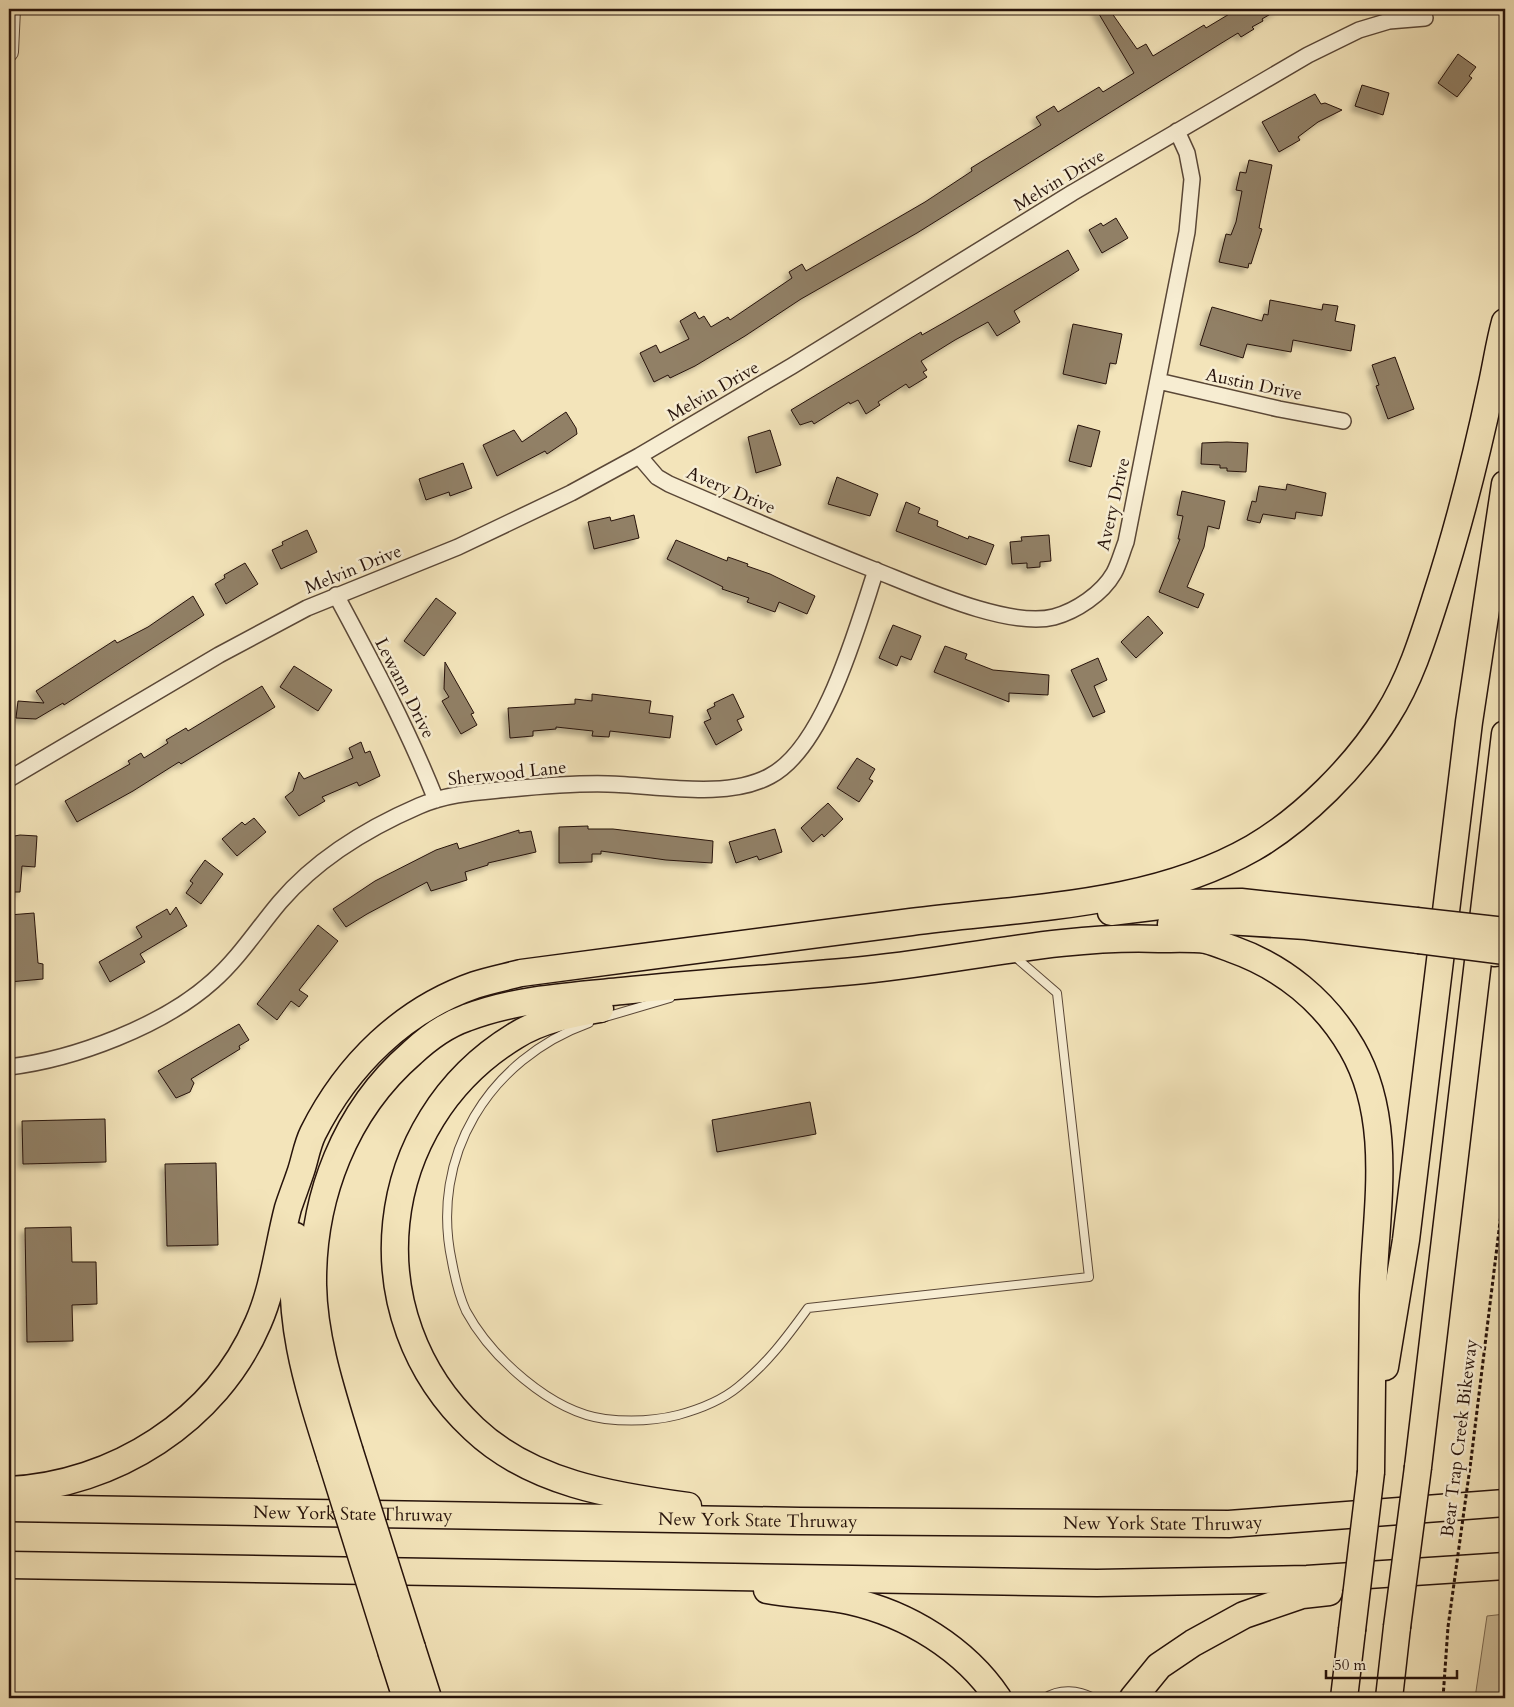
<svg xmlns="http://www.w3.org/2000/svg" width="1514" height="1707" font-family="Cardo,serif">
<defs>
<filter id="shadow"><feDropShadow dx="-4.5" dy="4.5" stdDeviation="2.5" flood-color="#0004"/></filter>
</defs>
<rect width="100%" height="100%" fill="#f3e4ba"/>
<filter id="stains"><feTurbulence type="fractalNoise" baseFrequency=".004" numOctaves="4"/><feColorMatrix values="0 0 0 0 .2 0 0 0 0 .09 0 0 0 0 .02 0 0 0 .5 -.17"/></filter>
<radialGradient id="worn" r=".72"><stop offset=".6" stop-color="#630" stop-opacity="0"/><stop offset="1" stop-color="#630" stop-opacity=".3"/></radialGradient>
<path fill="#d0c09c" stroke="#7c6a54" d="M1505,1614V1698H1475L1487,1616Z"/>
<path fill="#918066" stroke="#27130b" filter="url(#shadow)" d="M1096,9H1109L1137,49L1146,44L1153,56L1204,25L1206,28L1231,13L1228,9H1279L1262,19L1263,21L1252,27L1254,29L1241,37L1238,33L1220,44L917,233L801,299L745,336L695,366L670,378L668,375L654,382L640,353L656,345L660,353L689,339L680,321L695,312L699,319L704,316L711,327L728,317L730,320L792,278L789,272L802,264L806,271L925,202L972,171L971,168L1041,125L1036,117L1054,106L1058,112L1099,87L1103,92L1134,73Z
M1458,54L1476,67L1469,76L1472,78L1457,97L1438,83Z
M1362,85L1389,93L1383,115L1355,106Z
M1315,94L1321,104L1325,103L1342,110L1318,122L1298,137L1300,140L1279,152L1262,122Z
M1249,160L1272,165L1259,228L1262,229L1251,264L1249,263L1248,268L1219,262L1226,234L1231,235L1236,222L1242,191L1236,190L1240,172L1246,173Z
M1116,218L1128,238L1102,253L1089,230L1101,223L1103,226Z
M1068,250L1079,270L1014,311L1020,322L997,336L988,322L955,340L921,361L927,370L923,372L927,377L909,388L906,384L878,402L880,405L866,414L858,400L850,404L849,402L814,424L812,421L800,425L791,410L921,332L922,335L945,322Z
M1270,300L1322,310L1323,304L1338,306L1335,321L1355,325L1351,351L1293,340L1291,352L1247,344L1243,358L1200,345L1212,307L1262,321L1264,314L1268,315Z
M1073,324L1122,334L1116,364L1110,363L1106,384L1063,374Z
M1395,357L1414,409L1388,419L1376,386L1379,385L1372,365Z
M566,412L576,428L577,434L547,454L545,451L497,476L483,445L514,430L522,442Z
M1078,425L1100,431L1091,467L1069,461Z
M770,430L781,465L756,473L748,437Z
M1227,442L1248,443L1246,472L1227,471V468H1220V465L1201,464L1202,443Z
M463,463L472,488L450,496L449,492L426,500L419,479Z
M837,477L878,494L870,516L828,504Z
M1287,484L1326,493L1322,516L1296,512L1295,519L1263,514L1260,523L1247,520L1252,501L1256,502L1259,486L1286,490Z
M1182,491L1225,501L1219,529L1208,526L1204,547L1187,587L1204,594L1198,608L1159,592L1180,539H1178L1183,516L1177,515Z
M906,502L920,508L918,513L938,521L937,526L968,539L969,536L994,545L986,565L896,531Z
M634,515L639,538L594,549L588,522L610,517L611,521Z
M307,530L317,552L281,569L272,550L283,545L282,542Z
M1049,535L1051,561L1040,562V567L1027,568V563L1012,564L1010,542L1022,541L1021,537Z
M676,540L727,561L728,557L748,564L747,566L770,574L815,596L807,614L779,602L775,612L747,602L749,598L722,589L723,587L667,559Z
M245,563L258,584L226,604L215,584L225,578L224,575Z
M193,596L204,615L64,705L63,703L36,719L16,718L18,701L44,703L36,691L115,640L117,643L148,627Z
M436,598L456,613L424,656L404,641Z
M1148,616L1163,633L1136,658L1121,642Z
M893,625L921,636L911,660L901,656L897,666L879,658Z
M945,646L967,654L965,659L993,670L1049,675L1048,695L1009,693V702L934,672Z
M1098,658L1107,680L1094,686L1105,712L1093,717L1071,670Z
M445,662L474,713L471,714L477,725L461,734L442,701L449,697L444,689Z
M294,666L332,690L318,711L280,687Z
M262,686L275,707L181,764L179,762L133,791L77,822L65,801L130,764L128,761L141,753L144,758L168,743L166,740L186,728L188,731Z
M592,694L651,701L649,713L673,716L670,738L610,731L609,737L592,736L593,731L556,727V729L533,731V736L510,738L508,708L575,704V699L592,701Z
M733,694L744,717L737,720L742,730L716,745L704,722L711,719L707,710L715,706L714,703Z
M361,742L365,753L370,751L380,776L359,786L357,782L322,797L325,801L299,816L285,797L293,791L299,772L304,779L353,758L349,748Z
M857,758L875,769L869,779L873,781L859,802L837,788Z
M828,803L843,819L824,837L822,834L813,842L801,828Z
M254,818L266,832L237,856L222,839L242,822L245,825Z
M588,826V829H613L713,841L712,863L666,860L601,851V854H592V862L559,863V827Z
M775,829L782,852L759,860L757,856L736,863L729,842Z
M519,830V833L531,831L536,852L488,863V865L465,872L467,880L431,891L427,882L367,914L346,927L333,909L375,881L436,850L457,843L459,849Z
M20,835L37,836L35,867L22,866L20,892H9V837Z
M205,860L223,874L201,904L186,893L193,883L190,881Z
M176,907L187,926L140,954L145,962L110,982L99,962L142,937L136,927L167,909L170,915Z
M34,913L38,963L43,964V979L9,982V915Z
M318,925L338,941L299,990L308,996L299,1007L291,1001L277,1020L257,1004Z
M239,1024L249,1040L239,1046L240,1049L191,1079L194,1083L190,1092L176,1098L158,1071Z
M810,1102L816,1134L717,1152L712,1120Z
M105,1119L106,1162L23,1164L22,1121Z
M216,1163L218,1245L167,1246L165,1164Z
M71,1227L72,1262H96L97,1304L72,1305L73,1341L27,1342L25,1228Z"/>
<g fill="none" stroke-linecap="round" stroke-linejoin="round">
<g stroke="#5a4737" stroke-width="10">
<path id="service" d="M602,1018L670,998
M589,1023C489,1059 429,1156 452,1262C455,1278 459,1296 466,1311C491,1357 551,1412 605,1419C630,1422 654,1421 678,1415C700,1409 721,1401 738,1387C767,1364 787,1337 808,1308L1089,1277L1057,993L1013,955
M1045,1698C1060,1688 1078,1690 1094,1698"/>
</g>
<g stroke="#5a4737" stroke-width="18">
<path id="minor" d="M1158,381L1279,409L1343,421
M639,456L657,477L669,484C736,513 804,542 872,569C916,586 1008,629 1054,617C1076,611 1102,594 1114,573C1119,564 1122,552 1126,542L1187,232L1192,179L1187,153L1177,131
M336,595C372,662 408,729 436,800
M9,779L219,655L307,608L458,547L571,493L639,456L792,366L1072,193L1308,55L1359,30L1389,21L1425,18
M9,1067C75,1059 163,1026 213,981C239,958 258,928 280,902C316,860 368,828 419,806C448,793 479,792 510,789C542,786 575,783 608,784C657,785 726,800 770,776C825,747 857,627 876,570"/>
</g>
<g stroke="#5a4737" stroke-width="20">
<path id="tertiary" d="M9,52L11,9"/>
</g>
<g stroke="#27130b" stroke-width="29">
<g id="motorway">
<path d="M1111,912L1184,903L1241,902L1416,921"/>
<path d="M1171,924L1227,921L1306,926L1419,940"/>
<path d="M1495,953L1505,906"/>
<path d="M600,1009C571,1014 540,1020 515,1036C374,1122 353,1316 474,1429C531,1483 613,1496 688,1506"/>
<path d="M295,1236C287,1320 305,1377 330,1456"/>
<path d="M1385,1367L1406,1240L1469,722L1505,484"/>
<path d="M349,1449C333,1396 314,1341 313,1285C312,1197 345,1111 412,1053C428,1038 446,1025 466,1018C516,999 569,996 622,991C699,983 777,978 854,971C956,962 1057,935 1159,939C1174,939 1191,938 1206,940C1215,942 1224,946 1232,949C1283,967 1325,1001 1352,1048C1395,1122 1375,1213 1373,1295C1372,1354 1372,1413 1371,1472"/>
<path d="M1418,1467L1505,734"/>
<path d="M9,1490C114,1485 216,1421 258,1323C274,1287 278,1246 288,1208C292,1196 297,1183 301,1171C305,1159 307,1145 313,1133C347,1065 403,1010 475,985C490,980 506,977 521,973C651,956 781,938 911,922C1025,907 1150,907 1253,848C1303,819 1356,766 1387,716C1410,680 1423,638 1436,597C1458,529 1476,458 1491,388C1496,366 1499,344 1505,322"/>
<path id="s1" d="M9,1508L800,1521L1229,1524L1505,1503"/>
<path d="M9,1565L1097,1583L1307,1579L1505,1566"/>
<path d="M767,1590C794,1595 824,1595 850,1601C908,1614 965,1649 998,1698"/>
<path d="M412,1648L428,1698"/>
<path d="M392,1654L406,1698"/>
<path d="M1133,1698L1159,1666L1193,1643L1244,1615L1302,1595L1329,1592"/>
<path d="M1344,1698L1352,1630"/>
<path d="M1389,1698L1397,1627"/>
</g>
</g>
<path stroke="#27130b" stroke-width="3" stroke-dasharray="4 2.5" stroke-linecap="butt" d="M1471,1460L1505,1181
M1443,1698L1448,1627"/>
<use href="#service" stroke="#f7edd2" stroke-width="8"/>
<use href="#minor" stroke="#f7edd2" stroke-width="15"/>
<use href="#tertiary" stroke="#f7edd2" stroke-width="18"/>
<use href="#motorway" stroke="#f3e4ba" stroke-width="26"/>
<g stroke="#27130b" stroke-width="29" stroke-linecap="butt">
<path id="motorway-bridge" d="M1416,921L1505,931
M1419,940L1505,951
M349,1449L412,1648
M330,1456L392,1654
M1397,1627L1418,1467
M1352,1630L1371,1472"/>
</g>
<path stroke="#27130b" stroke-width="3" stroke-dasharray="4 2.5" stroke-linecap="butt" d="M1448,1627L1471,1460"/>
<use href="#motorway-bridge" stroke="#f3e4ba" stroke-width="26"/>
</g>
<g text-anchor="middle" stroke-width="5" stroke-linejoin="round" paint-order="stroke">
<g font-size="18" fill="#27130b" stroke="#f7edd2">
<text transform="translate(1059 180) rotate(-31)" y="6">Melvin Drive</text>
<text transform="translate(1254 384) rotate(12)" y="6">Austin Drive</text>
<text transform="translate(713 391) rotate(-30)" y="6">Melvin Drive</text>
<text transform="translate(731 490) rotate(23)" y="6">Avery Drive</text>
<text transform="translate(1113 504) rotate(-77)" y="6">Avery Drive</text>
<text transform="translate(353 569) rotate(-22)" y="6">Melvin Drive</text>
<text transform="translate(405 688) rotate(63)" y="6">Lewann Drive</text>
<text transform="translate(507 773) rotate(-6)" y="6">Sherwood Lane</text>
<text transform="translate(1459 1438) rotate(-83)" y="6">Bear Trap Creek Bikeway</text>
<text dy="6" stroke="none"><textPath href="#s1" startOffset="344">New York State Thruway</textPath></text>
<text dy="6" stroke="none"><textPath href="#s1" startOffset="749">New York State Thruway</textPath></text>
<text dy="6" stroke="none"><textPath href="#s1" startOffset="1154">New York State Thruway</textPath></text>
</g>
</g>
<rect width="1514" height="1707" fill="none" stroke="#f3e4ba" stroke-width="30"/>
<rect x="10" y="10" width="1494" height="1687" fill="none" stroke="#27130b" stroke-width="2.5"/>
<rect x="15" y="15" width="1484" height="1677" fill="none" stroke="#27130b"/>
<path d="M1326 1670v8h131v-8" fill="none" stroke="#27130b" stroke-width="2.5"/>
<text x="1334" y="1670" font-size="15" fill="#27130b" stroke="#f7edd2" stroke-width="4" paint-order="stroke">50 m</text>
<rect width="100%" height="100%" filter="url(#stains)"/>
<rect width="100%" height="100%" fill="url(#worn)"/>
</svg>
